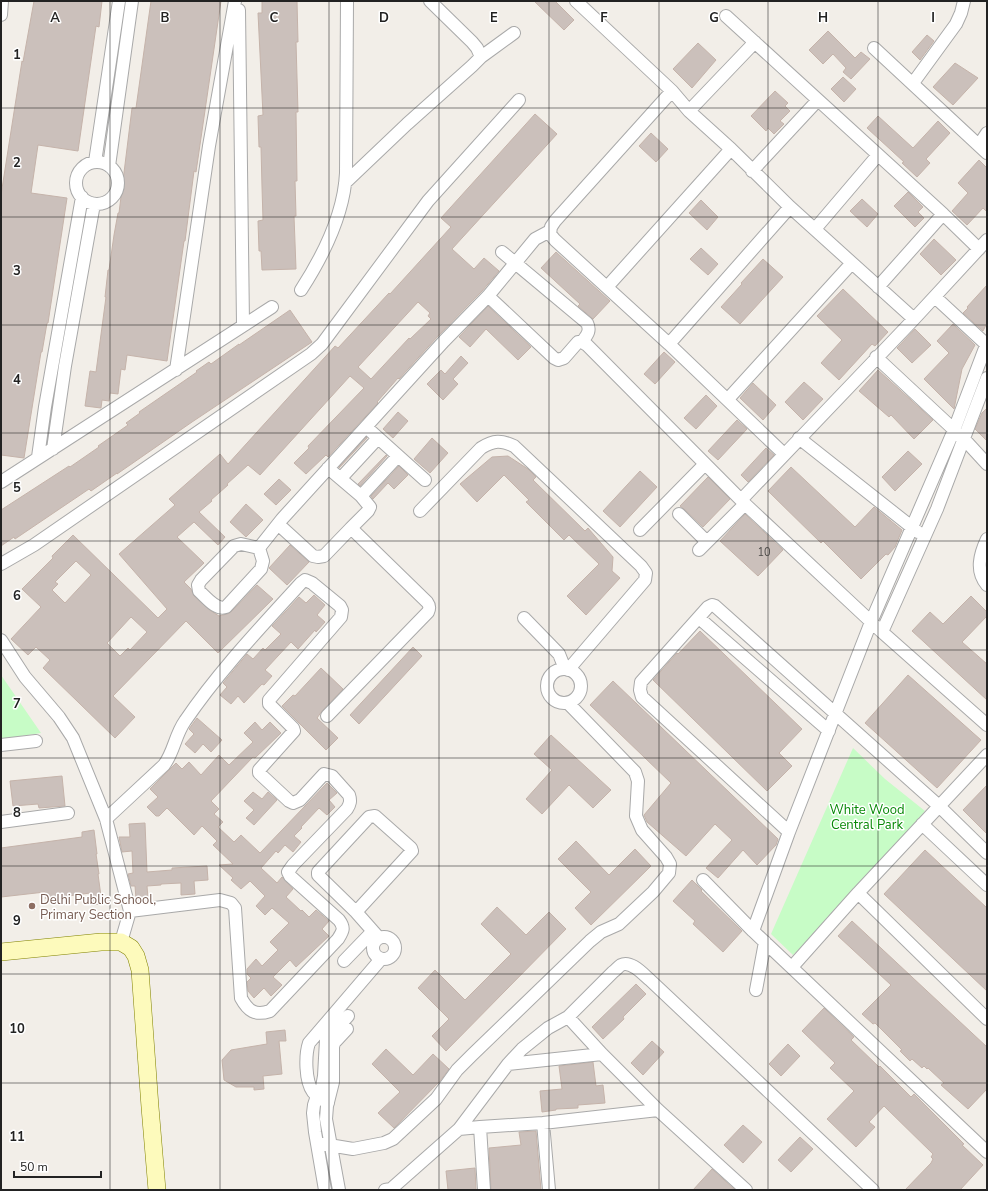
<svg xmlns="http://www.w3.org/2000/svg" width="988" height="1191" font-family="'Nunito Sans',sans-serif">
<rect width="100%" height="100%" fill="#f2eee8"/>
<path fill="#c7fcc6" d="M1,675L41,733L1,739Z
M853,748L885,779L925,811L864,883L793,955L771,934Z"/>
<path fill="#cbc0bb" stroke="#c5b3aa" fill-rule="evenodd" d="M34,1H102L99,27L96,26L78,151L38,145L31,193L67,198L48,323H47L42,352H41L24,458L1,455V195L22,61L23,62Z
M151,1H221L196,172L194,171L185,241H184L167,361L127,355L125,370L121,369L118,394L110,393L109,401L102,400L101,408L85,406L90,371L96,372L106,297H105L108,270H109L114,235L118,213H119L132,108H136Z
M262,1H297L298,42H296L298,112H296L297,181H295L296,216H294L296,269L262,270L261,251H259L258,221L263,220L262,187L261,147H259L258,116L263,115L258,13H262Z
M534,1H555L574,20L564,30Z
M828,31L855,58L861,52L870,59L851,79L843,72L846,68L833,54L823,64L809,50Z
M927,35L934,41L920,60L912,52Z
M698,43L716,60L692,88L673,69Z
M955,63L978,78L953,105L933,87Z
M843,77L856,89L844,102L831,89Z
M775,91L788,103L785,106L790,111L780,121L784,124L774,134L768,128L766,131L751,116Z
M535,114L557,134L452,249L474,269L484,258L499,271L482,291L438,336L399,379L398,378L377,402L378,403L328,457L326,455L306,474L294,463L309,448L308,446L364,388L350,376L260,475L248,465L227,484L228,485L211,500L212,501L199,512L225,537L218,545L194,522L177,537L204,563L184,582L191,589L194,596L211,611L219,616L227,614L231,612L257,585L273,599L218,653L186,621L113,696L135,717L115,738L43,668L50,660L36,647L28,655L11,639L41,607L22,589L53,558L52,556L73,535L158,618L167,609L119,554L175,505L169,499L220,454L228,464L335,346L338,348L389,293L390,294L451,227L441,218ZM418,302L430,313L428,316L431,319L410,339L409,338L371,379L358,367ZM76,561L91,575L65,603L52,590L58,584L55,582ZM131,617L147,632L130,650L128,648L120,656L107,643Z
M878,116L913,148L938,121L950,133L926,159L930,163L917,177L902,163L904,162L867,128Z
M651,133L668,149L656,162L639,146Z
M979,160L987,168V212L983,208L967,225L952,211L968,193L958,183Z
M908,192L923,207L918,212L924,218L915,227L894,206Z
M862,199L878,214L867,227L850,211Z
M701,200L718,217L707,230L689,213Z
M934,239L956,260L941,275L920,254Z
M701,248L718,264L708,275L690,259Z
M556,252L610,301L593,319L578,306L580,304L541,268Z
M763,259L783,277L740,324L721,307L742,284L741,283Z
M987,285V323L983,331L963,313L968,308L967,307Z
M843,289L888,332L875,346L872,344L839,380L821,363L842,340L817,316Z
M488,306L531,347L518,360L486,329L470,347L459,337Z
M290,310L312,342L192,422L117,474V473L91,491L89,489L15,539L14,537L1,546V510L69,466L70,467L99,447L98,446L128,425L126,423L140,413L139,412L197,372L196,371L209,362L211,364L239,344V345Z
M953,324L975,345L962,369L954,409L924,379L949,353L937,341Z
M915,329L931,345L912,363L897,348Z
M664,352L675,362L655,384L644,374Z
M461,356L468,363L453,379L458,384L443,400L427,384L441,370L445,374Z
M878,370L933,420L914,439L891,415L889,417L859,391Z
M804,382L823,399L803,420L785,402Z
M753,383L776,405L763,420L740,398Z
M706,395L717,406L696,429L684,418Z
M987,408V441L975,429L982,413Z
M398,412L408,421L393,438L383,429Z
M737,420L747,429L718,460L708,451Z
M366,437L367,438L339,468V467Z
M432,438L448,453L430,473L414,459Z
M766,448L774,455L748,482L741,475Z
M908,451L922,464L895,491L882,477Z
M386,455L387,456L360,486L358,484Z
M508,456L528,469L536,477L533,480L585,531L588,528L613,557L612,571L620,578L586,615L567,596L599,564L569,535L564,540L526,502L529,500L504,475L477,502L460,484L492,457Z
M399,466L408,475L394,489L388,483L373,499L371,496Z
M791,467L855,527L874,507L902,530L895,547L888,555L886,554L861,579L823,541L821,543L768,491Z
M640,471L657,487L620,527L603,511Z
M708,477L730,499L703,527L684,509L680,506Z
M279,479L291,490L276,505L264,494Z
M246,504L263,520L246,537L230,522Z
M745,514L783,550L758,576L720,541Z
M290,545L309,562L287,585L269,568Z
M314,595L325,605L317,615L325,622L316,632L315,630L298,649L291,642L265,670L272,676L264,685L262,684L244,703L238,696L231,704L220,695L227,687L223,683L247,654L253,659L263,648L265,650L281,634L272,626L299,597L306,603Z
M971,596L987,612V616L962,642L987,664V700L912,631L930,612L943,624Z
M700,631L802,729L779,753L792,766L767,791L653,680L677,653L678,654Z
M413,647L422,656L359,724L350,715Z
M321,668L343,689L322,711L317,718L338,738L326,750L282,706L293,695L295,696Z
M908,675L981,740L937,788L865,723Z
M613,681L778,839L776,845L757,865L743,850L718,878L706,868L732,840L715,824L686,856L647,822L644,815L671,783L590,705Z
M197,718L222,740L211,752L203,744L195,753L185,744L194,734L189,729Z
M255,722L262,730L270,722L281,733L255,758L253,757L211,801L219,809L214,814L223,822L218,827L234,842L241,835L260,853L327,783L337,793L329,800L335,807L327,815L319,808L301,827L302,828L294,836L301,842L293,852L285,845L278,853L276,851L261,868L277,883L282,877L293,889L286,897L301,911L302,910L309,917L316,910L329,921L322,929L329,936L296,967L290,960L273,977L282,985L271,996L264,988L254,998L248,991L247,982L251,978L247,974V969L256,959L262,966L278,950L270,942L289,923L272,908L265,915L256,906L265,896L250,881L241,889L231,880L233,878L219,865L233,864L213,845L217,841L202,826L194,835L167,808L159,816H156L147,807L158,797L150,789L176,763L182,769L189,762L201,775L219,755L229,765L253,742L244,733Z
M551,735L611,790L593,808L569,785L542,814L526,799L552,770L534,754Z
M62,776L65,806L39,808L38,804L13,806L10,781Z
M987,785V834L963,810Z
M253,792L262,799L268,792L277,800L254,825L246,818L254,810L244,801Z
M145,823L147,872L172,870V868L207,866L208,880L194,881L195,894L181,895V883L161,884V885L147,886L148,898L136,899L135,886H131L128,874L133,873L132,851L122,852L119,837H130L129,824Z
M94,830L97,854H96L99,874H98L102,904L91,905L90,893L46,899L45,892L1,897V848L82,837V832Z
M576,841L609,875L635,849L651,866L591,925L575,908L591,892L558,859Z
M925,850L987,908V991L884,894Z
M692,880L702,890L701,891L742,931L723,952L693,924L695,921L673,901Z
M497,907L526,935L549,912L566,929L446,1051L432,1036L449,1019L418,988L435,970L465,1000L511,954L481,924Z
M852,921L987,1047V1089L968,1109L941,1085L944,1083L928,1068L927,1069L924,1066L922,1068L912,1059L910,1061L900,1051L902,1050L875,1023L873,1024L862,1014L891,985L838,936Z
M636,984L646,994L623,1017L624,1019L603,1039L592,1027Z
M824,1008L854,1037L851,1040L879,1067L880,1066L911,1097L914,1094L964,1144L962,1145L983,1165L960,1190H905L931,1163L933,1159L931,1157L933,1154L884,1106L869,1122L875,1127L856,1147L827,1119L854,1091L830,1068L835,1063L802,1031Z
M285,1030L286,1041H279L282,1074L263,1076L264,1089L254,1090V1087H236L224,1080L222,1060L231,1050L267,1044L266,1032Z
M652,1041L664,1052L643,1075L631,1063Z
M788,1044L800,1056L781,1076L769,1064Z
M386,1049L413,1075L433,1054L449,1069L440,1081L394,1128L378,1113L400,1092L372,1064Z
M593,1062L596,1086L603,1085L605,1103L578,1105V1108L556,1109V1110L542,1112L540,1091L562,1089L559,1066Z
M743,1125L762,1142L743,1163L724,1145Z
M536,1131L541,1190H491L489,1148L521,1145L519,1132Z
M800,1137L813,1149L791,1172L778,1160Z
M475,1168L476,1190H448L446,1171Z
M712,1169L735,1190H693Z"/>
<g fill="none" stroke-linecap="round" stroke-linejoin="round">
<g stroke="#a9a9a9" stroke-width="14">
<path id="street" d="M430,1L472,42L477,48L481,57L514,33
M576,1L672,91L689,111L731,149L790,207L914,319
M239,10L243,324
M1,15L2,1
M726,16L943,214L979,249
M874,48L987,153
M913,83L956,24L961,13L964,1
M672,91L555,221L551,227L550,234L555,240L669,344L784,454
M689,111L755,42
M979,145L987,133
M95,162L119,1
M76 183a21 21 0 1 1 42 0a21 21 0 1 1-42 0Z
M109,166L132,1
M752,171L818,100
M345,183L407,124L472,66L481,57
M815,229L878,155
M502,252L587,323C591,331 587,335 582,342
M607,287L731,149
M878,287L943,214
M301,290C323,256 344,215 346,173L347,1
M488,296L554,358L558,360L564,358L578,342H582L587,345L745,504L882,632L987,725
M935,297L987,345
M669,344L790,207
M876,357L964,439L987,464
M176,370L209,146L235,1
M728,399L851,264
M366,427L425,480
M799,438L918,532
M53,449L65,366L94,204
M38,457L45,407L82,197
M341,478L378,438
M1,482L272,307
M361,496L398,456
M741,500L914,319L987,240
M420,511L481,448C494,440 501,440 514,446L641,566L646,573L645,580L568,670
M679,514L707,542
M278,524L313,556L318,557L324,556L351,528
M640,530L705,464
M987,539C980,554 975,571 987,585
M259,548L241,544L234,546L201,580L198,585L199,591C206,597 216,611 226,607L261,569L263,561L259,548L282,519L444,341L488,296L535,239L550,231
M699,550L745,504
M1,564L34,545L311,354L322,344L428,201L519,100
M524,618L559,654L565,669
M699,618L829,731
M882,632L937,509L987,378
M1,640L25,677L59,717L73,738L106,819L130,911L121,942
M547 686a17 17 0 1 1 34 0a17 17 0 1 1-34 0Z
M327,716L428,612C430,608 430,606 427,602L351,528L368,511L370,507L361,496L328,468
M1,745L36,741
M106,819L164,765C174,752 175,735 185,721C219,671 261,627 301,583L305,580L312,583L340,606L342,610L341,617L269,700V704L293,728L294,731L259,770V773L289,801L293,803L300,800L324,774L332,776L349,795C351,801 350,804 347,809L293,865L288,872L290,876L339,920C345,928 343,931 338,939L270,1011C255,1016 248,1011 241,998L235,908L231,903L220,900L130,911
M1,822L68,813
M922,824L987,885
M789,832L642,697L640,690L641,682L708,607L712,605L715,606L939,806L987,853
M703,880L753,931L987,1152
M858,893L987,1019
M356,912L412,851L411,848L375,816L369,817L318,872V875L356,912L379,938
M753,931L789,832L871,622L954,430L987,343
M373 948a11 11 0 1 1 22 0a11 11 0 1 1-22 0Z
M344,961L373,931
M792,967L858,893L987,755
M756,990L765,942
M568,1017L602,1054L658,1110L746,1190
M508,1064L602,1054
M328,1103C323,1100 317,1097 313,1092C305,1081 305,1055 309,1043L381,959
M543,1123L549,1190
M480,1127L484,1190
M459,1129L480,1127L543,1123L658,1110
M317,1143L353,1149L384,1143L393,1139L436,1099L457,1070L472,1055L590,941L601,932L619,924L653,892L669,873L670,864L666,857L642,830L636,816L638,781L635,772L568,703
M325,1190L315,1132L313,1113L314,1105L317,1096L322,1087L324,1076L326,1040L348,1016
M339,1190L326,1119L327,1106L333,1082V1047L334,1043L347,1029
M385,1190L391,1189L459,1129L508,1064L522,1049L548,1028L568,1017L613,972C616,970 618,967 621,965C631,960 643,974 650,980L873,1190"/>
</g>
<g stroke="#808200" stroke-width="18">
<path id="secondary" d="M1,952L101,942H121L131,948L136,956L140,970L150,1107L157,1190"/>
</g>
<use href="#street" stroke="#fff" stroke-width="12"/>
<use href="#secondary" stroke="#fdfabc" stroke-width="17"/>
</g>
<path fill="none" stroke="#222" stroke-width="1" stroke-opacity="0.55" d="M110,1V1190M220,1V1190M329,1V1190M439,1V1190M549,1V1190M659,1V1190M768,1V1190M878,1V1190M1,108H987M1,217H987M1,325H987M1,433H987M1,541H987M1,650H987M1,758H987M1,866H987M1,974H987M1,1083H987"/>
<circle fill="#8d6e63" stroke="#fff" stroke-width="1.5" cx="32" cy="906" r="4"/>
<g text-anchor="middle" stroke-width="3" stroke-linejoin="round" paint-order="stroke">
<g font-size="11" fill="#4c4a48">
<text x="764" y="556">10</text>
</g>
<g font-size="13" fill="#088907" stroke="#fff">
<text x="867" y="814">White Wood<tspan x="867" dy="15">Central Park</tspan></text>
</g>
<g font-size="13" fill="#785e54" stroke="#fff" text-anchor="start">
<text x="40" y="904">Delhi Public School,<tspan x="40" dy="15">Primary Section</tspan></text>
</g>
</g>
<g font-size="13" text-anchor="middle" font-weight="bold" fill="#222" stroke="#fff" stroke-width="3" stroke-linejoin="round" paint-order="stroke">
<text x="55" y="22">A</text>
<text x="165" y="22">B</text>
<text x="274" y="22">C</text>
<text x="384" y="22">D</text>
<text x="494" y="22">E</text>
<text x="604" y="22">F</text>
<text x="714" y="22">G</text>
<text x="823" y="22">H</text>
<text x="933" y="22">I</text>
<text x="17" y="59">1</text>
<text x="17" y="167">2</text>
<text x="17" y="275">3</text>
<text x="17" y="384">4</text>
<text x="17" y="492">5</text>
<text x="17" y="600">6</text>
<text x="17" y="708">7</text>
<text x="17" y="817">8</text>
<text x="17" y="925">9</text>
<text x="17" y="1033">10</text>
<text x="17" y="1141">11</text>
</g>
<rect width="988" height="1191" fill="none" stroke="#222222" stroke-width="4"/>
<path d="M14 1171v6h87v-6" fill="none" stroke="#222222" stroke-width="2"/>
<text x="20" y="1171" font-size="12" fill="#222222" stroke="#ffffff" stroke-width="3" paint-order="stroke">50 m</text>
</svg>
